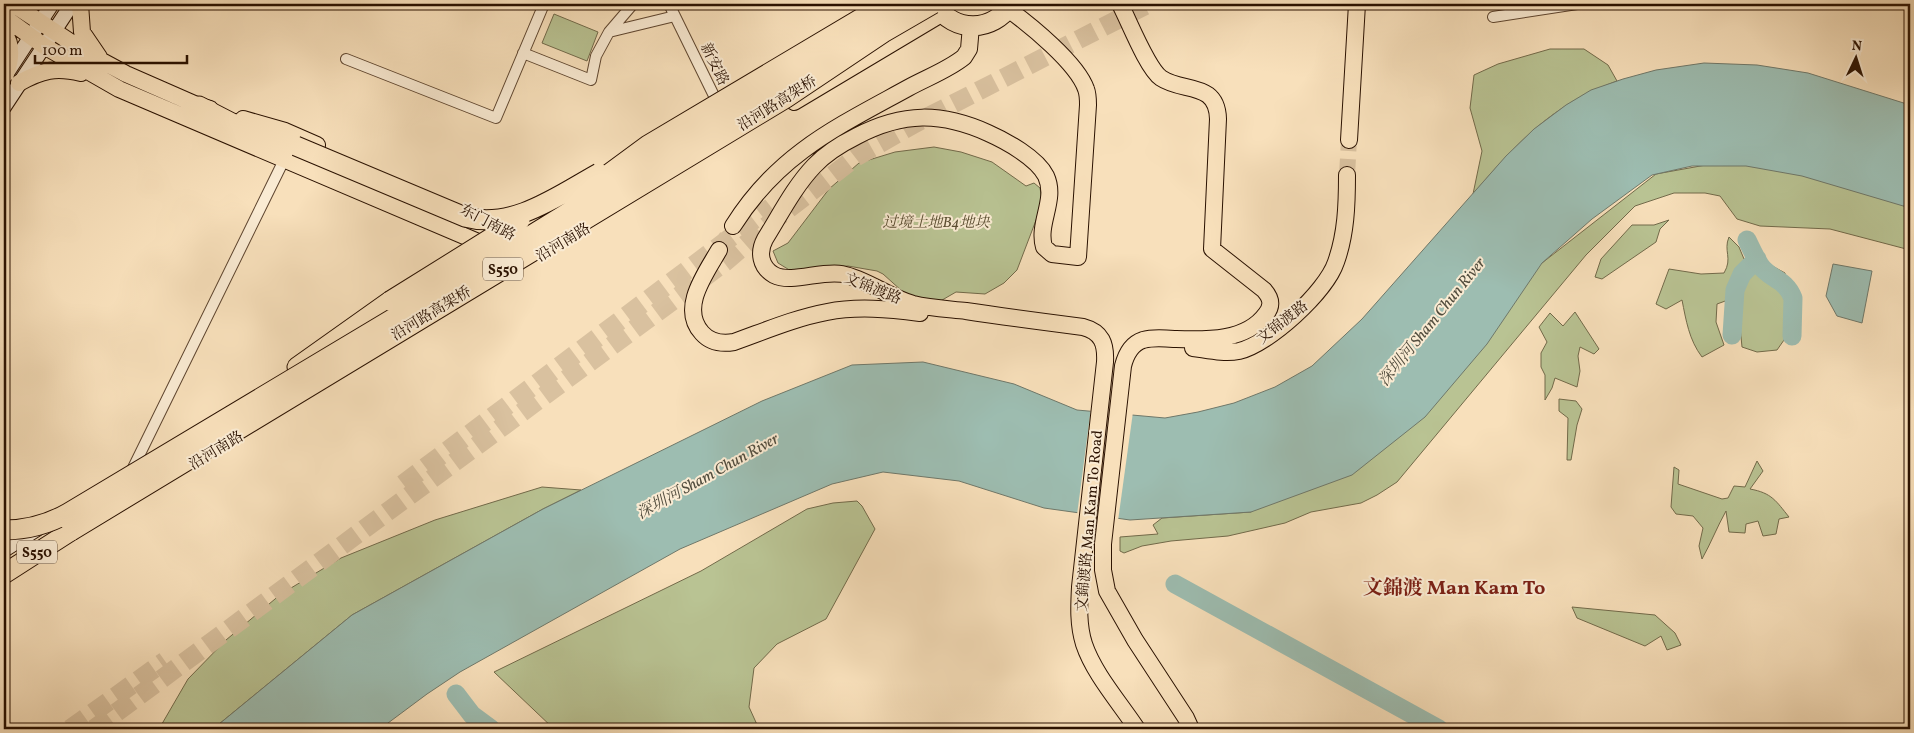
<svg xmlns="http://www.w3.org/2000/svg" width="1914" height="733" font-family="Vollkorn,'Noto Serif SC',serif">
<rect width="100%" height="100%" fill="#f8e0bb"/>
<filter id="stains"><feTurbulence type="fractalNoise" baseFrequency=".004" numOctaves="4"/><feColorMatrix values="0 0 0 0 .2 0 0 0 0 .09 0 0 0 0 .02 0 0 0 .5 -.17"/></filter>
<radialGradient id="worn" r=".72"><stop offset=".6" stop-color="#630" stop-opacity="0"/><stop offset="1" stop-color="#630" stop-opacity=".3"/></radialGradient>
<path fill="#b9c393" stroke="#726a4a" d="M554,14L598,32L587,61L542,43Z
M1550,49H1584L1608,65L1617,81C1551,105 1518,142 1473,194L1482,151L1470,108L1474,75L1498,64Z
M934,147L961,152L992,162L1026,186L1034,183L1040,188L1042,200L1038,215L1017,270L1004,283L985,294L956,292L937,303L912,300L883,274L877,271L848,266L809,271H791L778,263L773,251L788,243L829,189L859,163L895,152Z
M1728,161L1793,171L1910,205V250L1830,229L1760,226L1737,219L1720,196L1705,193H1674L1635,206L1586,255L1397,482L1377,495L1361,503L1311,512L1285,523L1228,536L1171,541L1142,546L1124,553L1120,551V537L1158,534L1153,525L1162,518L1251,512L1542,263L1656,174Z
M1669,220L1660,229L1656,242L1602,279L1595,277L1601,259L1632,225H1654Z
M1729,237L1739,247L1744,259L1765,262L1785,273L1786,306L1784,340L1777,350L1757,352L1742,347L1738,306L1728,300L1717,304L1716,322L1724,345L1702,357C1689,340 1686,320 1682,300L1666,309L1656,304L1669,269L1701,274L1724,273C1733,258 1723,251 1729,237Z
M1575,312L1599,349L1594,354L1580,347L1578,356L1580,371L1577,387L1555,378L1552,388L1545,400V375L1541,367V353L1547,342L1539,327L1550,313L1563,326Z
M1559,399L1576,401L1582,409L1577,425L1571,460H1567L1568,418L1559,411Z
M1757,461L1763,471L1750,489C1772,493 1776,501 1789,517L1779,519L1776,534L1763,536L1758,521L1746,524L1745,533L1729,532L1726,511C1717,527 1711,543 1702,559L1699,546L1703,528L1693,516L1676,514L1671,507L1674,467L1679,470L1678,484L1722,499L1728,498L1734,486L1745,487Z
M542,487L581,490L543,509L352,615L213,729H159L188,679L226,640L281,594L341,558L435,520Z
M857,501L862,506L875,529L826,619L777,644L754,668L749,707L759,729H554L494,672L701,571L807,509L833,503Z
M1572,607L1655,615L1675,633L1681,645L1667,650L1661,636L1645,646L1577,618Z"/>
<path fill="#9dbdb1" stroke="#6f786a" d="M1704,63L1757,65L1808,73L1910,105V208L1802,176L1746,166H1692L1652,175L1592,219L1542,263L1487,344L1425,417L1352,475L1251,512L1130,520L1044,508L959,481L883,472L832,484L680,549L460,672L427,694L380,729H213L352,615L543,509L762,401L852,365L923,362L1014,384L1077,410L1165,418L1198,412L1234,403L1275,387L1312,366L1362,319L1506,156L1534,129L1566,105L1591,90L1623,79L1656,70Z
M1833,264L1872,271L1862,323L1837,316L1826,296Z"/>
<path fill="#f8e0bb" d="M1091,408L1133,412L1118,521L1077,515Z"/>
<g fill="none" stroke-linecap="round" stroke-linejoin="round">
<path stroke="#9dbdb1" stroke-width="19" d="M1747,240C1751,248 1755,257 1760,265C1769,279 1785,278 1793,298L1792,336
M1732,335L1735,290L1742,274L1757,259
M1175,584L1439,729
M456,694L472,715L491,729"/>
<path stroke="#d9c19f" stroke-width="16" stroke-dasharray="16 8" stroke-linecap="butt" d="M1347,175L1349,140
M719,250L733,226"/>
<path stroke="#d9c19f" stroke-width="19" stroke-dasharray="19 9" stroke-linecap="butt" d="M403,484L771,207
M70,729L165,661
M94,729L725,262L769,224L856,157L914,124L1148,4"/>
<g stroke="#5e452f" stroke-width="12">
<path id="street" d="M669,4L719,106
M1493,17L1577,4
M609,32L675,16
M523,53L591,80L596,56L609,32L633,4
M346,59L496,118L544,4
M132,470L284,160"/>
</g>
<g stroke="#2a1100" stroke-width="16">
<path id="secondary" d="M9,70L52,4
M4,107L72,4
M4,550L37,529"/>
</g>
<g stroke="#2a1100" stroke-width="18">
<path id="primary" d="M13,4L87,53L126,74L199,106L210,109
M80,4L82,32L99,57
M1120,4C1129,21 1147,68 1161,78C1183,93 1217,81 1218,119L1212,249L1264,290C1271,298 1273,305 1266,314C1246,342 1205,340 1174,339C1164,338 1153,337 1143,340C1131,344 1126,354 1123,366L1103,544V570L1107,591L1135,640L1186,718L1191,729
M1008,9C1030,25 1077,63 1086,89C1088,94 1088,100 1088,105L1078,257L1052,254L1044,247C1037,223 1057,200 1046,176C1037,158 1006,141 988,133C941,112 903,112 857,136C841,144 826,153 814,166C794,187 780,215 765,239C758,252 760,267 774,275C792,284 821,270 842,274C867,279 888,297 913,304C929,308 948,309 966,311C1005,317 1044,322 1083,327C1102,332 1106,344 1105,362L1080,587C1079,606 1078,625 1084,644C1094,674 1120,703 1137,729
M4,17L44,46L119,89L490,247
M4,33C13,45 11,60 6,74
M19,83C42,70 56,67 81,73
M794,102L943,13
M243,119L285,131L317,145
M1349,140L1357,4
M733,226C778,154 837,127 908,88C926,78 948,70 964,57L969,49L971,26
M510,235L568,200
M719,250C706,273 679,308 702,333C710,342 722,344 734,342C765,331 795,318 827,312C857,306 889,309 920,313
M1193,348C1208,350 1224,354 1239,351C1269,344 1326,292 1336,262C1346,234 1347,205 1347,175"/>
</g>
<g stroke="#2a1100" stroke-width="21">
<path id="highway" d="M936,4C953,34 994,32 1011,4
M199,106L232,123L296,146
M297,367L390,301
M4,574L71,531"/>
</g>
<use href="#street" stroke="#faebd3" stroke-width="10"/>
<use href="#secondary" stroke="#faebd3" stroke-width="14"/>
<use href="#primary" stroke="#f8e0bb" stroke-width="16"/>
<use href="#highway" stroke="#f8e0bb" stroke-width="19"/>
<g stroke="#2a1100" stroke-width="21" stroke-linecap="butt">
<path id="highway-bridge" d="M296,146L465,217C513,230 559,195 599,173
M591,187L648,145L885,4
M390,301L520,220
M4,530C28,530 47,525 68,513L489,261L908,4
M71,531L786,98L883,33L933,4"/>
</g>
<use href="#highway-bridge" stroke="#f8e0bb" stroke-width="19"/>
</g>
<g text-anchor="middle" stroke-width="4" stroke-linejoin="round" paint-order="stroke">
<g fill="#faebd3" stroke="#68523f" stroke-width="1">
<rect x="483" y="257.5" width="40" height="23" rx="4"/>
<rect x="17" y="540.5" width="40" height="23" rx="4"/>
</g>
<g font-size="14" font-weight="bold" fill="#2a1100">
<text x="503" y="274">S550</text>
<text x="37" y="557">S550</text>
</g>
<g font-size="15" fill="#2a1100" stroke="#faebd3">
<text transform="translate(715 64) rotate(64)" y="5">新安路</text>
<text transform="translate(777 103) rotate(-32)" y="5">沿河路高架桥</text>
<text transform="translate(488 222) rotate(28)" y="5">东门南路</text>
<text transform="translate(563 242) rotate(-31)" y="5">沿河南路</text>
<text transform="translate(873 288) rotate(22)" y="5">文锦渡路</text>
<text transform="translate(431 313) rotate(-31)" y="5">沿河路高架桥</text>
<text transform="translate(1282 322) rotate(-38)" y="5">文锦渡路</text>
<text transform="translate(216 450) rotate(-31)" y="5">沿河南路</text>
<text transform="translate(1089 521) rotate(-85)" y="5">文錦渡路 Man Kam To Road</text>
</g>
<g font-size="15" font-style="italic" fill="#5c4f33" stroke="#faebd3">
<text x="936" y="227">过境土地B4地块</text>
</g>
<g font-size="16" font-style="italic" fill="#524d3e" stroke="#faebd3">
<text transform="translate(1431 321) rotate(-51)" y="6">深圳河 Sham Chun River</text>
<text transform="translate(707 475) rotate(-29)" y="6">深圳河 Sham Chun River</text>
</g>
<g font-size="20" font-weight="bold" fill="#7a1f14" stroke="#faebd3">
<text x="1454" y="594">文錦渡 Man Kam To</text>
</g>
</g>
<rect width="1914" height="733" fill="none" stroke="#f8e0bb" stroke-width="20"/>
<rect x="5" y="5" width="1904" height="723" fill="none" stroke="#2a1100" stroke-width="2.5"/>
<rect x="10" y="10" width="1894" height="713" fill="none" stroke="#2a1100"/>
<g transform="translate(1856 58) rotate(4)" stroke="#faebd3" stroke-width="4" paint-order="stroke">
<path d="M0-4L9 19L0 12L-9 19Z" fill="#2a1100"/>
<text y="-8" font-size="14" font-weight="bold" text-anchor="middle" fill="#2a1100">N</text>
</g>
<path d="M35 55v8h152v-8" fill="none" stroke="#2a1100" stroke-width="2.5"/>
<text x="42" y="55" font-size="15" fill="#2a1100" stroke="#faebd3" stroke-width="4" paint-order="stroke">100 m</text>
<rect width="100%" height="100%" filter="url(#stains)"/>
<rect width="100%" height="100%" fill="url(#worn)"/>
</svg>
